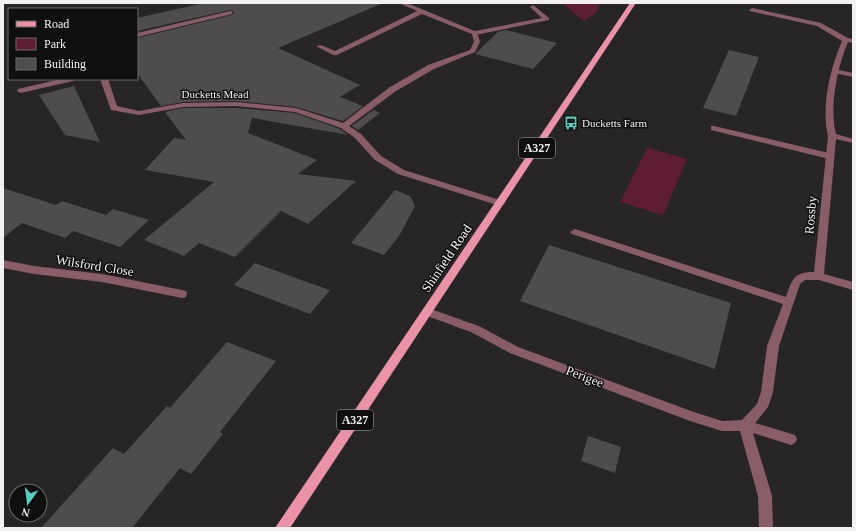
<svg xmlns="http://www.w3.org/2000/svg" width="856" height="531" font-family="'Times New Roman',serif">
<rect width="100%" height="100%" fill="#282526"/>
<path fill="#5d1d32" d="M562,3H600L596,13L584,21Z
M647,148L687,159L663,215L620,202Z"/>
<path fill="#4f4c4d" d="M204,3H383L278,48L360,85L340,97L363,106L343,121L296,107L236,101L183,102L161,106L137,73V38L232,15L234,12L230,10L137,31V18Z
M506,30L557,43L533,69L475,54L498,32Z
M729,50L759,57L736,116L703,108Z
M74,86L100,142L65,135L39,95Z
M183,108H236L295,113L340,129L348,135L252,118L248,133L317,160L298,174L356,181L308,224L281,211L235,257L199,243L184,256L144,240L214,182L145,170L174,138L186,140L165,112Z
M373,110L380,113L358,130L352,126Z
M3,188L56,205L62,201L106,215L113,209L149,220L120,247L73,231L65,238L22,223L3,238Z
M395,190L410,196L415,206L399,236L384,255L351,243Z
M549,245L731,303L715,369L520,301Z
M255,263L304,281L330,290L310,314L234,285Z
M227,342L276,361L220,432L223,434L191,474L180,468L132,528H41L113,448L124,454L167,406L170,408Z
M588,436L621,447L615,473L581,461Z"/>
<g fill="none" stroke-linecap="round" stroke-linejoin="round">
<path fill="#885d67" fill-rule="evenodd" d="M533,5L549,18V20L475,35L472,33L475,31L542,18L531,8L530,7Z
M230,11L232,12V14L137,37V33Z
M834,69L853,73V77L834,73Z
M711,126H714L829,153L833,156L829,159L711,130Z
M428,308L462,320L463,323L462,326L458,327L424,315L423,312L424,309Z"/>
<path fill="#885d67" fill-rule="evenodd" d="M458,319L479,326L518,347L520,350L518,353L514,354L510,353L471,332L454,326L453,323L454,320Z"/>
<path fill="#885d67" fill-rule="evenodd" d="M399,3H407L477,32L480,42L475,52L434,69L396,91L349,126L361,134L381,156L404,170L503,201L505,203L503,205H497L398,174L375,160L355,138L341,128L295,112L236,106L183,107L139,115L111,110L100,79H108L117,106L139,111L183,103L236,102L296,108L343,123L390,87L428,65L470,50L474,42L472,34L422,14L337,55H333L316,46L321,45L335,51L417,11Z
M752,8L821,23L848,38L853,39V43L848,42C837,68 829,107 836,134L853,139V143L836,139L824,274L853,282V290L819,280H805L800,284L779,346L773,392L768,407L755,423L795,435L797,439L795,443L791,445L753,433L772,496L773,528H759L758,496L740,431H722L690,421L510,353L508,350L510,347L514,346L518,347L691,411L722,421L742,420L757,404L761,392L767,346L783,304L572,234L570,232L575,229L578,230L786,297C792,279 794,272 814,272L828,136C821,106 830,69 842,41L817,26L750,11L749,10Z
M61,79H74L73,81L21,93L17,91L18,89Z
M3,260L34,266L102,274L182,290L186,291L187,294L186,297L182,298L102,282L34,274L3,268Z"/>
<path fill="#ea93a8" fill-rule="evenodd" d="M630,3H636L290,528H275Z"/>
</g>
<defs>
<g id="bus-bare" transform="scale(1.08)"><path d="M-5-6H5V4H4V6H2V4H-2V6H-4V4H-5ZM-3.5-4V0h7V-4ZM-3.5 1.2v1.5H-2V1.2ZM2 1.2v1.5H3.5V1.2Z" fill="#59cebf" stroke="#100f0f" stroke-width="2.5" paint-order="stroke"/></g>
</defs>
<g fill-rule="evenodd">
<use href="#bus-bare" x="571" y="123"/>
</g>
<g text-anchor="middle" stroke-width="3" stroke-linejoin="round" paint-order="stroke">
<g font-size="11" fill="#f2f0f0" stroke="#100f0f">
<text x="215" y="98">Ducketts Mead</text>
</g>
<g font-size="11" fill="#f2f0f0" stroke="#100f0f" text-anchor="start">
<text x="582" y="127">Ducketts Farm</text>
</g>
<g fill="#100f0f" stroke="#aeacac" stroke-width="1">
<rect x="519" y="138" width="36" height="20" rx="3"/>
<rect x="337" y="410" width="36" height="20" rx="3"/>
</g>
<g font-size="12" font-weight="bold" fill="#f2f0f0">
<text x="537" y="152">A327</text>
<text x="355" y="424">A327</text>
</g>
<g font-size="13" fill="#f2f0f0" stroke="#100f0f">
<text transform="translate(810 215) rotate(-85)" y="5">Rossby</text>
<text transform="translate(446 258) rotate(-56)" y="5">Shinfield Road</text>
<text transform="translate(95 265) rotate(9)" y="5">Wilsford Close</text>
<text transform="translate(585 376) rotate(21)" y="5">Perigee</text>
</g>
</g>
<rect width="856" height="531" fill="none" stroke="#f2f0f0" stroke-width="8"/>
<rect x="8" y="8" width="130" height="72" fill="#100f0f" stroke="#6a6969"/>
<rect x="16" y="21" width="20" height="6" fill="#ea93a8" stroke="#6a6969"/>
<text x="44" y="28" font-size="12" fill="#f2f0f0">Road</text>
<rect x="16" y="38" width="20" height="12" fill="#5d1d32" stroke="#6a6969"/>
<text x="44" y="48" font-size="12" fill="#f2f0f0">Park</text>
<rect x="16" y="58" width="20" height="12" fill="#4f4c4d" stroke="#6a6969"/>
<text x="44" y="68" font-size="12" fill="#f2f0f0">Building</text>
<g transform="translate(28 503) rotate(194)"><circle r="19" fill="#100f0f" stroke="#6a6969"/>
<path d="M0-3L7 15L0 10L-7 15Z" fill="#59cebf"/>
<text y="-6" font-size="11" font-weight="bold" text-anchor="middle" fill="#f2f0f0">N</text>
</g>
</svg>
